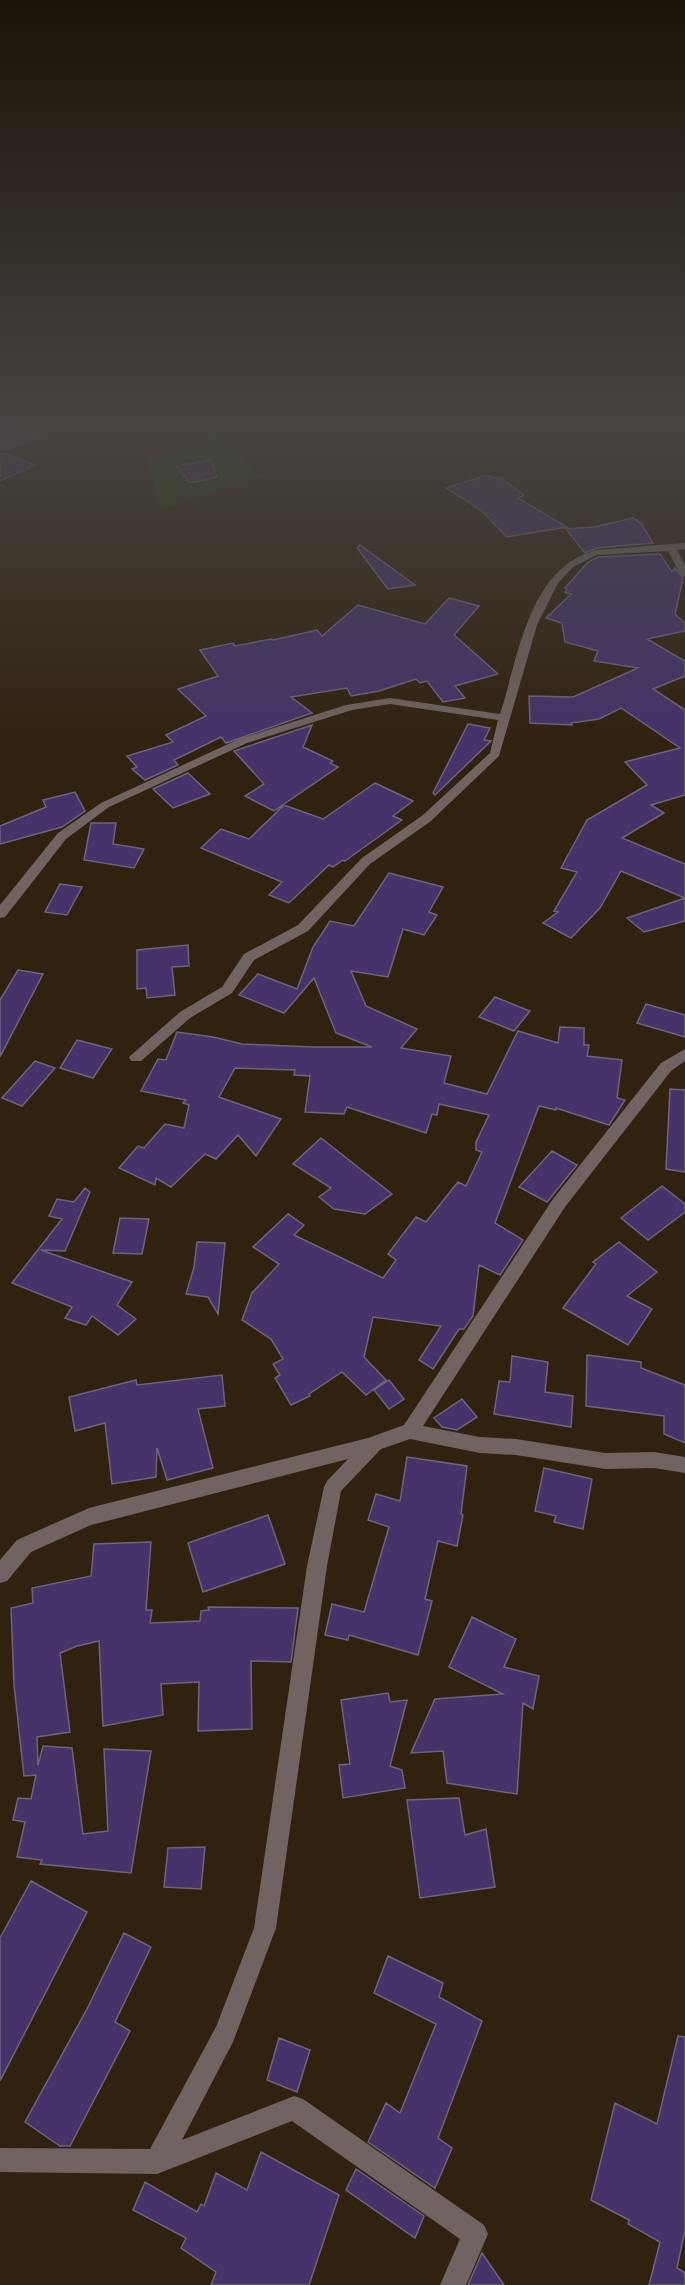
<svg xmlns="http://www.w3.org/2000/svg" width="685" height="2285" font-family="'Fira Sans',sans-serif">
<rect width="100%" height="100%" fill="#31220f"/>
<path fill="#213e0b" d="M216,435L263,477L160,509L147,460Z"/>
<path fill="#45336a" stroke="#6b657d" stroke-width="1.5" d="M0,423H17L42,437L0,451Z
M0,452L35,465L0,481Z
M211,460L217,477L196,482H189L176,466Z
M487,475L493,478L499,477L524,495L518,498L567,527L507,537L482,511L446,488Z
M633,518L641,523L653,543L597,548L585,553L566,529L594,527Z
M360,545L415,585L388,589L357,548Z
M660,554L672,572L675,568L683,578L675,614L685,623V631L647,639L685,661V676L653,689L685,710V795L651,805L664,813L622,838L685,864V921L644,932L627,918L685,898L621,871L600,908L571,938L543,923L558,912L554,911L577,872L561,868L587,820L647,785L625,762L680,748L621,708L599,719L571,723L572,725L530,723L529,696L573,697L638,668L594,661L598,651L565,642L562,623L546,618L571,594L565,592L567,589L565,588L588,562L598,557Z
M449,598L479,606L454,635L498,674L455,686L465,698L443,702L427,681L420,683L416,679L379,691L351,696L347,688L291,697L312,713L226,743L221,737L174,760L178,765L145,780L132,769L137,767L127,756L173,742L166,735L206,716L178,689L218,676L200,650L233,643L235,646L271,639L273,640L317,630L322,636L358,605L425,624Z
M468,724L490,728L484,740L491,741L435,795L433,793Z
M312,725L303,747L333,761L330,763L338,767L274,811L245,796L264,784L234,751Z
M188,773L210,794L173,808L153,789Z
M375,783L413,801L393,816L402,820L345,861L343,860L333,867L329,865L289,903L269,895L282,882L201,848L221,829L249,839L284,805L323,819Z
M75,792L85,811L62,827L0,844V826L46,807L43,800Z
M91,823H116L113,844L144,849L134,868L84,860Z
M389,873L443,887L429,912L437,915L424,935L403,929L388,977L351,971L366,1006L417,1029L401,1048L451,1056L444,1083L487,1094L518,1031L558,1043L560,1027L584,1028V1045H589L587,1056L622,1060L617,1098L625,1100L609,1125L556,1108V1110L539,1106L495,1223L523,1240L500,1275L479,1265L473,1316L464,1329H459L433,1369L419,1360L441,1326L373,1317L364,1357L386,1380L366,1395L342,1372L309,1394L310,1396L291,1405L275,1378L280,1375L273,1364L283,1359L271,1339L242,1320L252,1293L279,1264L253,1247L288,1214L304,1225L294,1235L383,1278L396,1260L388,1254L416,1217L426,1222L458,1182L466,1186L482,1152L476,1150V1142L489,1115L439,1104L437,1115L432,1114L426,1133L347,1107L344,1114L305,1112L310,1076L294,1075L295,1070L235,1068L219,1097L281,1119L256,1156L238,1135L216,1159L205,1154L171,1187L156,1178L155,1185L119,1168L138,1146L144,1148L165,1124L184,1128L189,1105L183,1103L186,1100L141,1091L158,1059L166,1060L177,1032L213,1037L242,1044L314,1047H372L336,1033L314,978L284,1013L239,995L258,974L297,989L313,947L330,921L354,926Z
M60,884L82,887L67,915L45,912Z
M188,945L189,966L172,967L175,995L147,998L146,988L137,989V950Z
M18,970L43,974L0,1057V1000Z
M495,997L530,1011L514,1031L479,1017Z
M646,1004L685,1015V1037L637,1023Z
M77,1040L112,1049L93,1078L60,1068Z
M35,1061L55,1068L22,1106L2,1098Z
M670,1089L685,1090V1172L666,1169Z
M321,1138L392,1194L365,1214L334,1209L319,1197L331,1188L293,1164Z
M552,1151L577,1165L547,1202L519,1187Z
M662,1186L685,1204V1212L648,1240L621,1218Z
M85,1188L90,1192L65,1251L41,1250L132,1282L117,1305L136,1319L118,1335L92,1316L86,1325L65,1318L72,1307L12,1283L62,1219L49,1216L57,1199L74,1202Z
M120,1218L149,1219L142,1254L113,1253Z
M197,1242L225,1243L218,1314L208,1297L186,1294L194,1267Z
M619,1242L657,1272L627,1296L652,1309L628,1345L563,1308L596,1264L593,1262Z
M587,1355L641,1362V1368L685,1385V1443L664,1434V1416L586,1406Z
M512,1356L548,1362L545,1392L573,1396L571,1427L494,1414L499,1381L510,1382Z
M222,1375L225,1406L198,1409L213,1468L167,1480L157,1448L156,1477L112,1484L105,1423L75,1431L69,1397L136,1380L137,1385Z
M389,1380L404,1399L389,1409L374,1390Z
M462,1399L477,1417L457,1430L442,1427L434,1418Z
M407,1457L467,1466L461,1514L463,1515L457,1546L438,1541L425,1599L432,1601L418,1655L349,1635L348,1640L325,1635L332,1604L364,1612L389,1527L368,1520L376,1494L400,1501Z
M544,1468L592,1479L583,1529L554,1522L556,1516L535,1511Z
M268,1515L285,1564L203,1592L188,1543Z
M151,1542L146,1610H152L150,1623L200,1621L201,1611L209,1610L208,1607L298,1608L291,1662L251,1661L252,1729L198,1731L199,1682L161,1684L163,1715L103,1726L99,1641L77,1646L60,1653L70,1732L37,1737L38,1765L43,1746L72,1748L83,1834L108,1831L104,1749L151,1751L131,1873L40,1864L42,1860L17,1857L25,1822L13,1820L18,1798L31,1799L36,1775L24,1776L14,1685L11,1608L33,1603L32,1588L91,1576L94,1544Z
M472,1617L516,1639L504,1667L539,1676L533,1709L523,1703L517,1794L447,1783L443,1751L411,1753L435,1699L503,1694L449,1667Z
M388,1693L390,1702L407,1700L390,1766L402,1770L405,1788L343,1798L339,1765L350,1764L341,1700Z
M459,1798L465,1835L486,1829L495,1887L420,1898L407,1800Z
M205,1847L201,1889L164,1887L168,1848Z
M31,1881L87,1912L0,2081V1938Z
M124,1933L151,1947L115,2022L130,2031L70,2146H60L25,2122L88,2007Z
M388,1956L443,1983L439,1997L482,2021L438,2138L452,2148L435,2188L368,2142L386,2103L400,2113L436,2024L374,1993Z
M678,2036L685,2037V2230L677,2268L685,2273V2285H649L660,2242L628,2224L629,2220L591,2200L615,2103L657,2124Z
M279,2038L310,2050L297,2092L267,2080Z
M261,2152L339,2195L309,2285H211L216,2272L181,2248L186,2238L133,2210L145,2182L197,2212L201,2204L204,2206L216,2173L247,2190Z
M356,2169L424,2216L415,2238L346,2190Z
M482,2253L504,2285H468Z"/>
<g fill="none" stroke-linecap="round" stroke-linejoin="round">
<path fill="#706361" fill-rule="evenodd" d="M685,543V549L677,550L685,565V577L680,574L668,551L597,555L573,567L558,583L537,625L499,756L431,821L370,864L308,931L254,960L232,993L190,1018L141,1061H131L129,1057L180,1012L222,987L244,954L298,925L362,858L423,815L490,753L498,720L390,704L352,710L247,743L109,807L66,839L5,917L0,918V905L58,833L101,803L239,739L346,705L390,698L500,714C519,657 528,567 597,550Z
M685,1049V1061L671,1071L565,1207L423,1426L480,1437L516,1439L605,1453L654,1452L685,1457V1473L654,1468L605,1469L516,1455L480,1453L410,1439L381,1449L341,1491L327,1566L276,1928L233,2042L182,2140L294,2096L303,2099L484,2225L488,2234L466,2285H440L460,2239L292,2121L157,2174L0,2172V2148L150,2149L216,2027L254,1928L307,1566L324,1487L327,1481L348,1459L91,1525L31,1552L7,1581L0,1583V1560L17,1540L89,1508L368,1438L404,1425L553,1199L661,1063Z"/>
</g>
<linearGradient id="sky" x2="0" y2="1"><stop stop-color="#1b1308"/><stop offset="0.57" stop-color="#484442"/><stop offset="1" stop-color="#484442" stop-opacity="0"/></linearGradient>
<rect width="685" height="743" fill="url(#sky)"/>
</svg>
